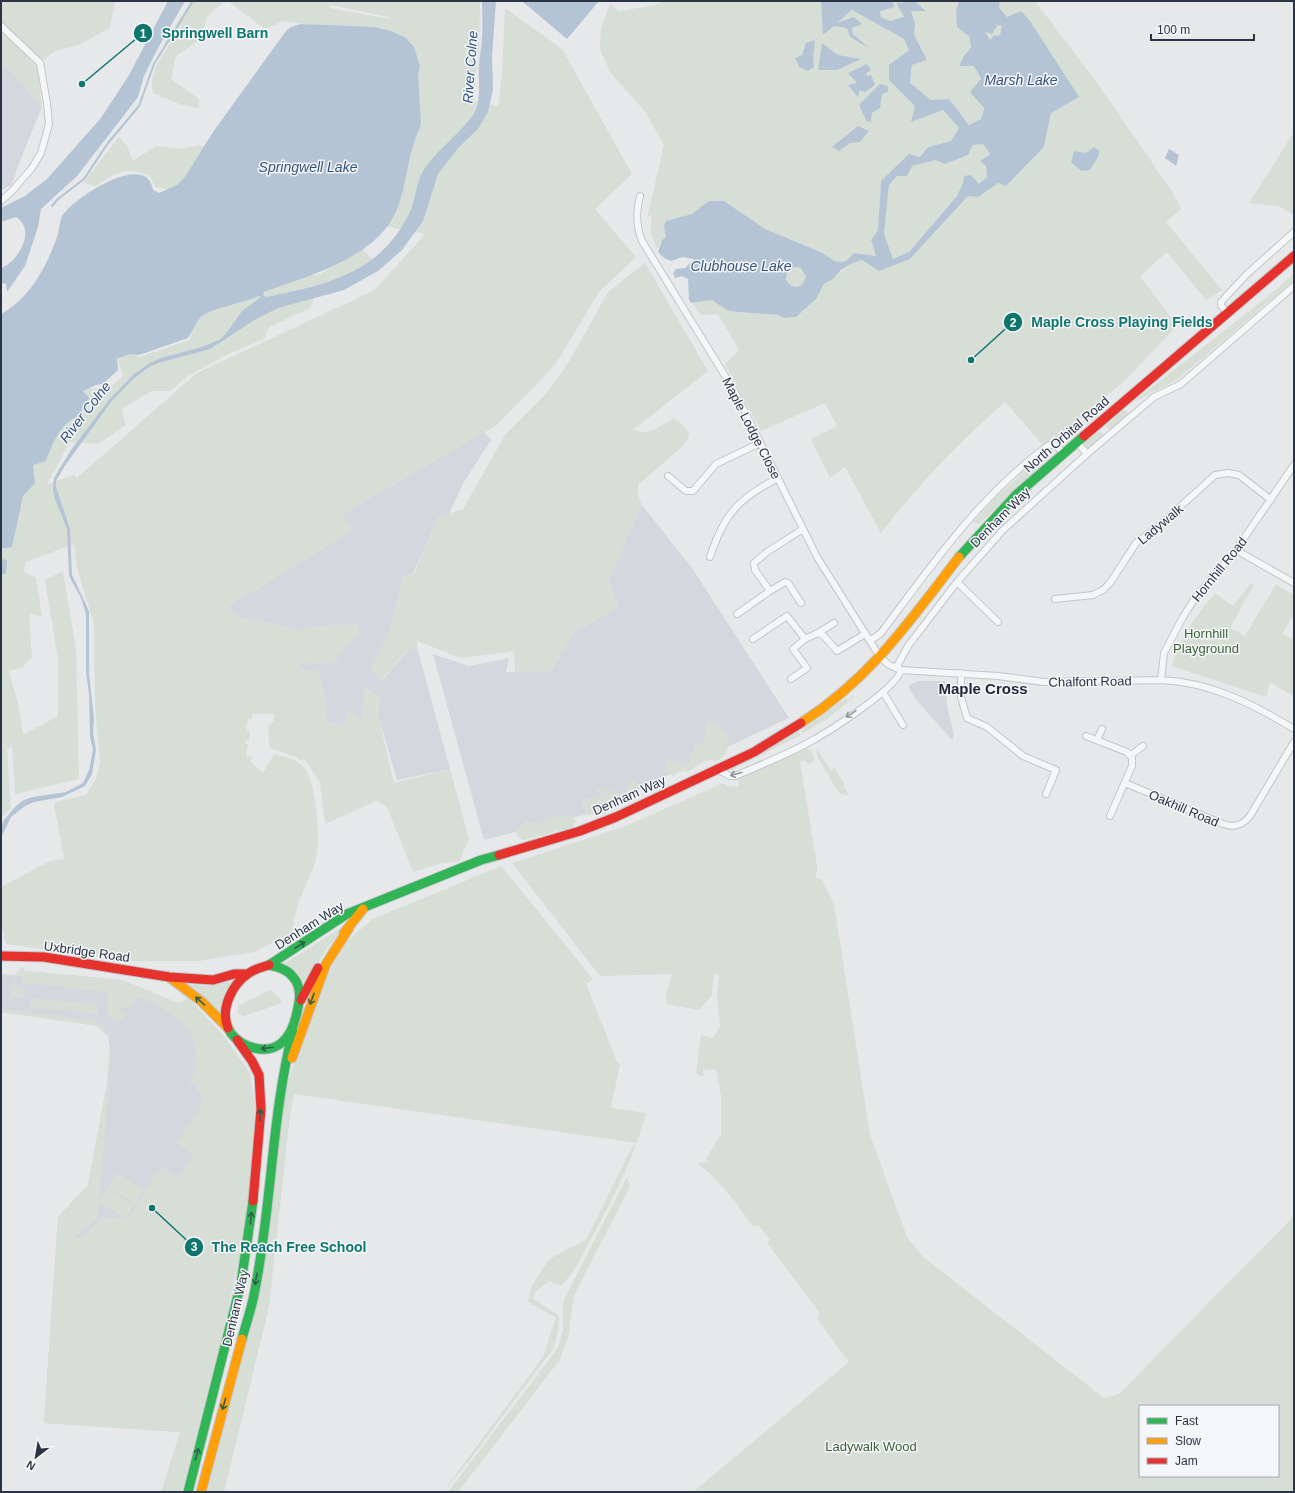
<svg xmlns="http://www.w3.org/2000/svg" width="1295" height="1493" font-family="Arial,sans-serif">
<rect width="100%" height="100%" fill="#e6e8ea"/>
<path fill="#d4d7dd" d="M1,61L42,107L18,166L12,185L1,190Z
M484,432L491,440L464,482L449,514L439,517L412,575L403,576L390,631L371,670L382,681L408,650L418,651L450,769L397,780L378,715L380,697L365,688L363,719L342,726L327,721L323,689L319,672L300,668L299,662L334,663L344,647L357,634L359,624L320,626L297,630L241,617L227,608L236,600L351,531L341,515Z
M642,505L692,568L789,718L584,815L484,840L433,654L469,666L509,658L506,672L551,671L573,633L618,607L608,580Z
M918,681H945L947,705L954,736L952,740L914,697L908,686Z
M26,971L122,980L178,1003L208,1028L180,1432L44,1423L58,1217L88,1185L107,1083L110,1048L108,1037L98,1026L1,1012V974L23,976Z"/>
<path fill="#d6ded6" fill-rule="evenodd" d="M1,1H115L110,28L79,45L55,51L38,64L1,28Z
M191,1H224L208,16L198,41L176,56L171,79L199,99L198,108L182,105L153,93C147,65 173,46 183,22L170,42L163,45Z
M228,1H480L479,57L464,51L477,63L474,101L498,106L502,76L505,8L562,49L632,174L595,209L636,257L599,292L555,365L497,425L341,515L352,531L240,600H236L227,608L241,617L297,630L320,626L359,624L357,634L344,647L334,663L299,662L300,668L319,672L323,689L327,721L342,726L349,711L363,719L365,688L380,697L378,715L394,783L450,769L469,839L459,862L442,863L413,872L387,807L376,801L325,824L320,782L304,758L303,762L296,757L272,749L269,744L268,727L274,721V714H253L251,719H248L246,731L250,732L249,740L246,739L245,744H248L246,756L252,757L251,762L263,773L274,754C286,757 298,759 306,770C316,786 321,840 316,858C312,873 305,886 299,901C295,911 294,923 292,934L254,952L199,961H130L6,944L1,925V887L50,861L64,859L54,804L63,800L86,795L97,777L100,761L95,705L94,624L77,568L74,544L26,562L23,571L36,578L42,617L29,613L32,657L22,668L9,671L19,707L23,735L58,716V659L45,580L63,571L76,650L79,779L15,794L12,747L7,749L11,808L1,818V572L5,561L1,559V551L11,546L13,529L31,464L50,442L79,390L110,387L123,376L118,360L130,352L139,357L190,340L194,317L293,277L321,274L360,247L373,259L345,280L318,289L310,308L269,327L264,339L228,354L188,376L170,391H152L122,409L126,425L98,444L70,442L47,484L74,475L78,479V477L197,373L375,290L425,234L379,225L399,37L283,21L265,29ZM330,5L389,17L391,18L390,19L330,8Z
M664,1H821L823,34L834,25L847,28L850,37L867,46L853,34L852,28L836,24L852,10L904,39L909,50L889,65V80L943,110L959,128L951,141L928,147L920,157L881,181L878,230L871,240L876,256L854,253L846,261L841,262L834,261L823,253L765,229L753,221L703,206L692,214L666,221V237L662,240L657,249L651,233V214L647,219L664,145L646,113L610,72L600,49L601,29L610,4L619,11L656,5Z
M894,1H906L897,3C898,9 902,11 904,17L890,21L881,17L880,10L895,7L893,3Z
M915,1H959L956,11L969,36L971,47L964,56L959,66H974C983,83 986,101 981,119L969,125L949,99L931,100L910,84L912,65L927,59L914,34L915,24L910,11L926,10Z
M1000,1H1035L1100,87L1173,193L1181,209L1166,222L1222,290L1206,300L1167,252L1140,276L1177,326L1125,380L1057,438L1055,435L1043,445L1005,402C959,442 918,485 881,533L845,467L830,478L811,439L837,426L825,403L761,431L725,364L739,350L718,314L701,315L693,303L712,300L728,311L778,315L784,318L796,317L816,299L824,284L853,263L862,260L910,259L968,196L978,197L998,183L1006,186L1044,147L1051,113L1007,17L999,6Z
M998,25L1003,26L1000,35L993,36L990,40L985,32L992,34Z
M1,31L37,66L42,107L1,61Z
M1292,135L1294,136V215L1278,206L1249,203Z
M119,137L127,146L133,161L156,146L181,149L200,145L210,150L178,191L155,187L149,175C125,166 115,173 96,186L83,183Z
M983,143L990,154L986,166L987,177L979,184L963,183L957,196L909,252L893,259L884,234L889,185L897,176L911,166L935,160L945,164L968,155L973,145Z
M645,263L708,371L634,429C648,438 660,425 673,419C680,421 685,427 689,433L688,439L683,446L638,485V496L642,505L608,580L618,607L573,633L551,671L515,672L514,651L461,658L417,641L418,651L407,650L381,681L371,670L390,631L403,576L413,575L439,517L463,509L505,435L545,395L570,360L608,292Z
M786 277a10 10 0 1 1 20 0a10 10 0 1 1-20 0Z
M1294,273V280L1178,379L1132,403L1277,289Z
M1124,409L1129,414L1110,431L1106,426Z
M1099,431L1104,435L1088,449L1084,443Z
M1032,465L1036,470L979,524L973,522L998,495Z
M1251,583L1254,585L1230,628L1245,636L1276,584L1294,595V614L1282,634L1294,639V696L1270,683L1266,697L1172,666C1180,637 1196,616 1215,593L1233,606Z
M853,695L854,697L827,719L803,733L801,731L846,698L848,700Z
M707,721L719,725L727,738L729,746L725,755L715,762C705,756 697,767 687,772L683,770L673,776L665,771L666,762L669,759L687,765L696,743L703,744Z
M799,732L801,735L731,770V768Z
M806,748L811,751L815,760L808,764L805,760L800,762L817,866L816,878L821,879L834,904L870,1135L907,1237L922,1256L1104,1398L1119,1394L1294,1216V1490L1290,1492H693L849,1362L817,1319L820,1313L767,1243L770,1240L759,1226H753C736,1203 720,1180 697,1163L706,1162L710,1164L706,1159L721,1134V1096L716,1069L703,1070L704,1076L698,1075L696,1072L701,1035L712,1038L720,1027L717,996L719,974H714L712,995L699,1010L666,1004V996L672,974L600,976L512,863L626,826L723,783L728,786L739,787L738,779L741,777ZM1140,1406H1278V1476H1140Z
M817,749L831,771L834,768L845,784L843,786L849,795L841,794L837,790L817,756Z
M632,778L640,786L636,797L629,802H618L605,814L588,815L581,805L587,798H595L601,794L596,790V787L625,794Z
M570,814L576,821L571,831L557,830L551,833L523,840L517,836L516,831L526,821H534L541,824L547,819Z
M501,866L593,979L586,984L617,1062L620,1064L611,1108L646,1113C631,1169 601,1221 573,1272L561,1286L549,1281L534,1293V1299L559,1316L558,1331L553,1349L469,1461L443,1492L543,1357L556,1318L528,1302L532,1286L549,1259L586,1240L631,1149L637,1143L294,1094L290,1115L269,1307L224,1492H207L248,1333L285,1090L322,981H325L335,960L348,940L373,919Z
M353,920L327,948L305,984L295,970L284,964Z
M23,967L25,972L21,976L16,975L15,987H22L23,976L26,971L122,980L178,1003L188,998L224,1036L250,1073L255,1103L253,1155L245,1232L226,1319L182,1492H161L180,1432L44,1423L58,1217L88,1185L107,1083L110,1048H112L99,1201L107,1188L134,1205L126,1218L128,1219L161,1166L178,1177L193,1154L177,1143L202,1104V1094L195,1090L198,1086L191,1082L189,1086L187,1085L198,1067L193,1064L197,1058C195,1051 195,1043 192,1036C186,1020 153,1001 137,997L129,1009L122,1006L120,1010L126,1014L122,1020L118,1021L107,1015L108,992L25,983L23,999L14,997L12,1000L11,998C12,987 12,972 23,967ZM99,1202L125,1218L102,1217L101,1220L79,1239L74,1238L97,1219Z
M233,981L224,996L219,1014L204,997L186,984L206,986Z
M271,990L282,1001L280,1004L243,1016L238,1014L239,1005Z
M33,998L97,1005L99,1007L98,1012L96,1014L31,1007V1000Z
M1,1009L95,1021L106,1026L103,1030L110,1035V1042L108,1037L98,1026L1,1012Z
M117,1173L143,1190L135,1204L108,1187Z
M627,1177L630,1187L574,1295L568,1337L559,1361L458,1492H448L558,1348L563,1330V1304L566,1296Z"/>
<path fill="#b4c4d5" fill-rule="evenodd" d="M168,1H185L157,50L144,76L138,97L77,176L41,209L38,227L25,266L7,292L6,284L1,283V268C18,262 37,230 16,217L1,222V208L25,196L47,179L101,118L129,75Z
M482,1H496L492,57L493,90L488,112L478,129L458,148L438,174L423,221L402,250L378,271L344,290L278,308L256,319L210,349L158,363L149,367L133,379L111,402L64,467L56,481V487L70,529L72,575L89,611V673L94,719L93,733L96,750L92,774L85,786L62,797L34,802L25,806L11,817L1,838V826L4,820L16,806L24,800L33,797L66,792L83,783L89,770L93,750L90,737L89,694L86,672V614L81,598L69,576L67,529L55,499L53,490L54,478L71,450L108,401L134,374L150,363L161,358L202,347L219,340L225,335L242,311L261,297L258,296C245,303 210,308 201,317C196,322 192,332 188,338L139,355L130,354L117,359L118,370L103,384L96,385L83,391L89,398L79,416C61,422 52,444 46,461L33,465L35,483L23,496L12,547L1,549V314C30,298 45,269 56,240C59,233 59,223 62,216C73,199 127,164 146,177C150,180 152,185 153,190L159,193L177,185L185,177L213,132L286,31L291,27L301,24L374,27L391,31L406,38L414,47L420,66L418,75L421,123L419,130C408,152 407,185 397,209C379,257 308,276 264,292L263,295L266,297C326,285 379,274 409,214C416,200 415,185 423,171C436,150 459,135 473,115C482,102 478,82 479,67C479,57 482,47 482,37C483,25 482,13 482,1Z
M522,1H599L567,39Z
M821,1H894L893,3L895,7L880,11L881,17L890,21L904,17C902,11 898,9 897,3L915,1L926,11H911L915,24L914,34L927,60L912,65L910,83L931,100L949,99L969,125L981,119L984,108L970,92L981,79L974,66H959L964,56L971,47L969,36L957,27L956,11L959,1H1000L999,7L1007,17L1021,11L1030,21L1079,97L1051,113L1044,147L1006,186L998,183L978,197L968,196L910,259L879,271L862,260L853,263L841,270L833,279L824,284L816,299L796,317L784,318L778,315L728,311L712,300L691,303L689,300L688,279L682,276L675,278L673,273L676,269L685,268L694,259L682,257L671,261L664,258L658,252L662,240L666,237L664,226L666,221L692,214L709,201H724L765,229L823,253L834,261L841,262L846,261L854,253L876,256L871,240L878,230L881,181L909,154L920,157L928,147L951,141L959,128L943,110L911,122L915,106L889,80V65L909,50L904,39L852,10L837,23L854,17L862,24L852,28L853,34L869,48L850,37L847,28L834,26L823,35ZM998,25L1002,26L1000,35L993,36L990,40L985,32L992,34ZM983,144L990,154L980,161L986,166L987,177L979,184L971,175L964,176L963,183L957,196L909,252L893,259L884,234L889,185L897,176H907L912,166L935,160L945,164L968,155L973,145ZM795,267L801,268L806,277L802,285C795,289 789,286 786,279L788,270Z
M815,40L813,58L814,67L808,71L799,67L795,58L802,55L806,43Z
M822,43L838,55L861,59L837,70H818Z
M867,64L871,70L866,73L867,76L871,75L875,85L865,92L860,90L858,97L848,85L857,83L848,73Z
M880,84L888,86V92L882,94L880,108L872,113L871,121L867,122L859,105Z
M858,126L869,131L860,142L850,143L839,151L832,147Z
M1094,147L1099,151L1098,157L1090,170L1081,171L1071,162L1074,151L1086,153Z
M1169,149L1179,155L1176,166L1165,158Z
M1,559L7,560L6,573L1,575Z"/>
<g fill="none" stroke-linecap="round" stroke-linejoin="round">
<path stroke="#b4c4d5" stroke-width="2" d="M52,206L58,199L84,179L108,143L139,106L154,64L193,1"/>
<g stroke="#c4c6c8" stroke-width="8">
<path id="street" d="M1,26L40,63L47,103L49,124L41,153L32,168L12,191L1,201
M640,196C636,211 636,226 642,241L735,392L817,557L880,657L889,665L901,670L998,676L1044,682L1161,680C1210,682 1253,704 1294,729
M1227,313L1221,305V302L1246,275L1294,232
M1077,442L1087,454
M668,476L686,491H693L716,464L760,443
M1236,550L1294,583
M710,557C724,514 738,499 778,478
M957,582L998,622
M770,591L755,570L754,563L767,552L803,529
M1055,599L1093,595L1103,590L1110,583L1136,543L1159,526L1215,475L1228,473L1239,475L1271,500
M737,614L770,591L785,582L788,583L801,603
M818,633L834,623
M753,639L787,616L805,639L818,633L824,636L837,651L865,634
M870,641L881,633C931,566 980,495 1049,445H1055L1064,453
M896,668L908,646L957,582L1003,530L1087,454L1154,397L1181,384L1294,286
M961,673V697L967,718L987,727L1023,756L1056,770L1046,794
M791,679L807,668L793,649L805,639
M1161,680L1164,653L1183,617L1195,598L1236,550L1294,465
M883,692L903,725
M1086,736L1127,752L1132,758V766L1110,816
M1097,740L1102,729
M1131,755L1143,746
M718,769L729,776H735C759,766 783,756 806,744C825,734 897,689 901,670
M1125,783L1223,824C1235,828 1243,825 1250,816L1294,742"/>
</g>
<g stroke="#c2c5c8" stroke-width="11">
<path id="fast" d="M959,557L1016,495L1084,436
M269,965L347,914L481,860L499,855
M228,1028C232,1037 239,1042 248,1046C277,1057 292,1038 297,1012C300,1000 302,987 293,977C287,969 278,967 269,965
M242,1339C246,1324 251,1310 254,1295C272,1207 271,1118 293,1031
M188,1492L241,1283L253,1201"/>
</g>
<g stroke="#c2c5c8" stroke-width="11">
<path id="slow" d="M801,723C871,678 909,622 959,557
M344,933L363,909
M169,977L201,1001L228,1028
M292,1058L326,964L349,928
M201,1492L242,1339"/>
</g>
<g stroke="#c2c5c8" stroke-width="11">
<path id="jam" d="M1084,436L1294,256
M499,855L580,831L616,817L754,752L801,723
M1,956L44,957L169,977L213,980L234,974H247
M301,1000L318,968
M228,1028C220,1009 232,984 249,973C255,969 262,967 269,965
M237,1040L252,1061L259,1075L261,1109L253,1201"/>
</g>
<use href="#street" stroke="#f5f6f7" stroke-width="6"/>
<use href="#fast" stroke="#30b455" stroke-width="9"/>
<use href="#slow" stroke="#ff9f0a" stroke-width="9"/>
<use href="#jam" stroke="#e5322d" stroke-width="9"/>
</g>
<defs><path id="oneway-shaft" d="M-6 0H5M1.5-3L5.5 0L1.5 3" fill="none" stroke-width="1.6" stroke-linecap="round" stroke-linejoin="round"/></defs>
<g stroke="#90959e">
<use href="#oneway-shaft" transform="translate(851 714) rotate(146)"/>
<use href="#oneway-shaft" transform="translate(736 774) rotate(165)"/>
</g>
<g stroke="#2d614b">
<use href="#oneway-shaft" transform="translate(300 945) rotate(-33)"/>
<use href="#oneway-shaft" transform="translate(312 999) rotate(110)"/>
<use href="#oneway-shaft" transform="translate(200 1001) rotate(-139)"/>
<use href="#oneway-shaft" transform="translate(267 1048) rotate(173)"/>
<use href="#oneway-shaft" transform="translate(260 1115) rotate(-87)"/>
<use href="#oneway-shaft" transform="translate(251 1218) rotate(-84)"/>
<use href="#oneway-shaft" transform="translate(256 1279) rotate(100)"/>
<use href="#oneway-shaft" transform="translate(224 1404) rotate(106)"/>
<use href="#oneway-shaft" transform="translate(197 1454) rotate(-76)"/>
</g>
<g text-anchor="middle" stroke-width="3" stroke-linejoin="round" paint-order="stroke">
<g font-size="13" fill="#2b3445" stroke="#f4f6f9">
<text transform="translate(752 428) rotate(63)" y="5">Maple Lodge Close</text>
<text transform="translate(1066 434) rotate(-41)" y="5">North Orbital Road</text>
<text transform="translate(1000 517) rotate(-45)" y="5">Denham Way</text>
<text transform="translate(1160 524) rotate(-40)" y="5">Ladywalk</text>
<text transform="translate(1219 569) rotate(-51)" y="5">Hornhill Road</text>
<text transform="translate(1090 681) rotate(-1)" y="5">Chalfont Road</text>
<text transform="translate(629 795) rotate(-24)" y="5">Denham Way</text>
<text transform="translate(1184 808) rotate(23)" y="5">Oakhill Road</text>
<text transform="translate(309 925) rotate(-32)" y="5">Denham Way</text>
<text transform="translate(87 951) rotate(8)" y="5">Uxbridge Road</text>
<text transform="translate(235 1308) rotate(-77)" y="5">Denham Way</text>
</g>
<g font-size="13" fill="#3f6138" stroke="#f4f6f9">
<text x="1206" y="638">Hornhill<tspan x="1206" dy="15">Playground</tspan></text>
<text x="871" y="1451">Ladywalk Wood</text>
</g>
<g font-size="14" font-style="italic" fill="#34527a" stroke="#f4f6f9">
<text transform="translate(470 67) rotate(-86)" y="5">River Colne</text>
<text x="1021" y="85">Marsh Lake</text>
<text x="308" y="172">Springwell Lake</text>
<text x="741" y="271">Clubhouse Lake</text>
<text transform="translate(85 412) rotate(-52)" y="5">River Colne</text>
</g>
<g font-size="15" font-weight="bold" fill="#1d2536" stroke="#f4f6f9">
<text x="983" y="694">Maple Cross</text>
</g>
</g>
<path fill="none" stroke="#0f766e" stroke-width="1.5" d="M82 84L143 33M971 360L1013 322M152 1208L194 1247"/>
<g fill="#0f766e" stroke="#f4f6f9" stroke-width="1.5">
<circle cx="82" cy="84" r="4"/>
<circle cx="971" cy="360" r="4"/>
<circle cx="152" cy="1208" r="4"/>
<circle cx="143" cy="33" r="10"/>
<circle cx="1013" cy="322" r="10"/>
<circle cx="194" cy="1247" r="10"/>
</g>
<g font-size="12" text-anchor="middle" font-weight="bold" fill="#fff">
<text x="143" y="38">1</text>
<text x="1013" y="327">2</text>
<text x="194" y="1251">3</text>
</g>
<g font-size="14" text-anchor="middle" font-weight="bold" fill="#0f766e" stroke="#f4f6f9" stroke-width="3" stroke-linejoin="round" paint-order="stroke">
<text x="215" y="38">Springwell Barn</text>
<text x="1122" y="327">Maple Cross Playing Fields</text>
<text x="289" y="1252">The Reach Free School</text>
</g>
<rect width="1295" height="1493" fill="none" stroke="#2b3445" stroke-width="4"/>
<rect x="1139" y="1405" width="140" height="72" fill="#f4f6f9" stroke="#a4a8b1"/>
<rect x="1147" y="1418" width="20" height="6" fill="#30b455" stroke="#a4a8b1"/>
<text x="1175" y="1425" font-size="12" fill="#2b3445">Fast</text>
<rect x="1147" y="1438" width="20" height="6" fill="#ff9f0a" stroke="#a4a8b1"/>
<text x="1175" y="1445" font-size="12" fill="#2b3445">Slow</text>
<rect x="1147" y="1458" width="20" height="6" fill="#e5322d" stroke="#a4a8b1"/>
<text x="1175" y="1465" font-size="12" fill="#2b3445">Jam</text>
<g transform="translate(36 1457) rotate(211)" stroke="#f4f6f9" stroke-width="3" paint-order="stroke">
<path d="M0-3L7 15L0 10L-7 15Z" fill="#2b3445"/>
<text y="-6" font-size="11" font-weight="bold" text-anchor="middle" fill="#2b3445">N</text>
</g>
<path d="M1151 34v6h103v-6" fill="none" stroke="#2b3445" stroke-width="2"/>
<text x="1157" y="34" font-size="12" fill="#2b3445" stroke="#f4f6f9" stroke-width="3" paint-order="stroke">100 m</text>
</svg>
